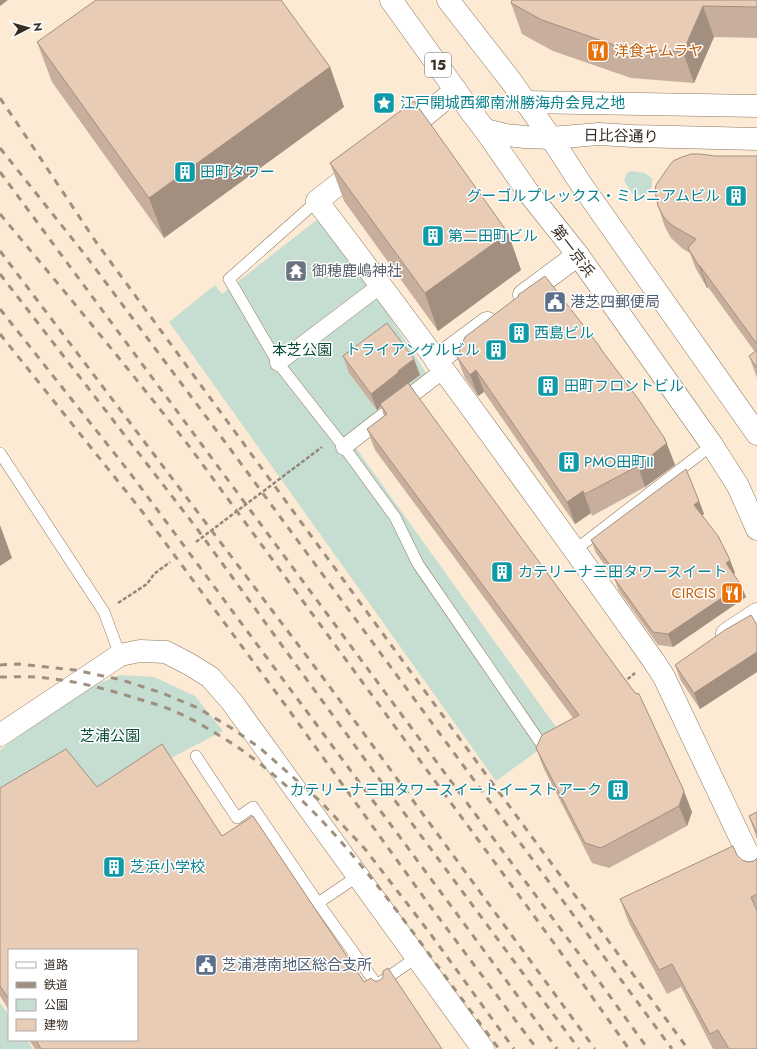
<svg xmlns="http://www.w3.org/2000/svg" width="757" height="1049" font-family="Jost,'Noto Sans JP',sans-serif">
<rect width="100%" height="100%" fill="#fcead4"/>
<path fill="#c5ded1" d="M632,171L644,173L652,178C653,195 646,197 632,193L624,181L627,173Z
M318,219L373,291L428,376L348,437L561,734L496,781L169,322L215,285L222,294Z
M120,675L154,677L195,696L223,731L171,758L0,869V750L84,689Z
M0,1003L9,1015V1040H27L33,1049H0Z"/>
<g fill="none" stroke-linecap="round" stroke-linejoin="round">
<g stroke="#8d785f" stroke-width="12">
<path id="service" d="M317,201L229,279L278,363L344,447L395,517L418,564L542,745
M0,453L104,612L120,655
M575,550L712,445
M196,756L237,818L253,807L318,903
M358,876L318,903L382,992
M381,982L417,957"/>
</g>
<g stroke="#8d785f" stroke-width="17">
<path id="pedestrian" d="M278,363L381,285
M344,447L436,376"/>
</g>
<g stroke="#8d785f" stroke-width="23">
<path id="minor" d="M401,135L456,90
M362,166L317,201C432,352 543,505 653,660L664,677L757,873
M524,295L578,255
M436,361L487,323
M727,634L757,614"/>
</g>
<g stroke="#8d785f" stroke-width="23">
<path id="tertiary" d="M0,735L120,655L140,651L166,652L189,664L210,677L232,702L483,1049"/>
</g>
<g stroke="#8d785f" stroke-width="23">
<path id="secondary" d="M524,102L757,106
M485,130L506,135L525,137L551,138L599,134L633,136L757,139"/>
</g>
<g stroke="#8d785f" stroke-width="23">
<path id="trunk" d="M391,0L472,113L485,130L528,192L578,255L712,445L738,486L757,529
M448,0L511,81L551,138L581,184L757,434"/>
</g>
<path stroke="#948777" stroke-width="2.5" stroke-dasharray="4 2" stroke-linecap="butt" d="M196,542L322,447
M118,603L147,584L154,574L170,562
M623,683L635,673"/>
<use href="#service" stroke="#fff" stroke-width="11"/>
<use href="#pedestrian" stroke="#fff" stroke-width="16"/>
<use href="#minor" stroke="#fff" stroke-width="22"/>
<use href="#tertiary" stroke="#fff" stroke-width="22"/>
<use href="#secondary" stroke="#fff" stroke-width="22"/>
<use href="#trunk" stroke="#fff" stroke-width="22"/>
<path stroke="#9e907f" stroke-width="3" stroke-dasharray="7 7" stroke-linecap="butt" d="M0,98L27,138L96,242L457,735L688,1049
M0,148L86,256L228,446L672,1049
M0,172L410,726L588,966L648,1049
M0,214C65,292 130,370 192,450L559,950L629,1049
M0,251L324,679L595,1049
M0,274L195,526L385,787L579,1049
M0,309L130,473L557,1049
M0,334L141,510L286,706L430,906L537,1049
M0,665L18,664L75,670L122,680L162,693L198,708L233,729L260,748L321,802L365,849L429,932L514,1049
M0,677C15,677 31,676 46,678C76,681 106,689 135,698C152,703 169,708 185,716C201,724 217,734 233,744C310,796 366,869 421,943C447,979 473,1014 499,1049"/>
</g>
<path fill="#c8af9d" d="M757,0V38L714,37L694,83L631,78L553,51L522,34L511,3Z
M37,42L330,67L344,107L164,238L52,82Z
M715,156H757V378L749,356L755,352L708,287L707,288L696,269L690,253L683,249L671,238L665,227L658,206Z
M330,163L508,233L521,270L438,331L344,201Z
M518,295L600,347L601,350L665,439L675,465L645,487L592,516L591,513L575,524L484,392L478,396L465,378L457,357L519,297Z
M343,356L420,375L409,383L692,812L687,826L609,868L592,863L544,769L536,748L573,718L375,450L367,429L384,416L381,406L377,410L349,373Z
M699,501L704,514L702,515L735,573L734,574L746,597L673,647L658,645L619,591L614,578L596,553L591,540Z
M757,625V672L700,709L681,681L675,665Z
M97,787L222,836L364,982L442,1049H35L29,1040H137L9,950V1010L0,996V788Z
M757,812V839L749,816Z
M737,855L742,860L748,862L754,861L757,858V1049H713L681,987L667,994L629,923L620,899Z"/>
<path fill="#a38f7f" d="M0,0H8L0,6Z
M703,6L714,37L694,83L683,52Z
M330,67L344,107L164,238L149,198Z
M508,233L521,270L438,331L425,293Z
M699,266H700L708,287L707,288Z
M414,359L420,375L380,404L381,406L377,410L371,394L398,371Z
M476,370L484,392L478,396L470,375Z
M664,439H665L675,465L645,487L638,466Z
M583,491L591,513L575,524L567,502Z
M699,501L704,514L698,518L694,505Z
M0,525L12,558L0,566Z
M730,560L735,573L731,576L726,563Z
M741,585L746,597L673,647L668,634Z
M757,652V672L700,709L694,693Z
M684,791L692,812L687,826L679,806Z"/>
<path fill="#e9ccb6" stroke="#a38f7f" d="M96,0H281L330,67L149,198L37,42Z
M512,0H757V7L703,6L683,52L620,47L542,20L511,3Z
M414,101L508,233L425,293L330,163Z
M691,154H700L715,156H757V344L700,266H699L688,248L696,239L675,227L669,223L663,216L658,206L655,191L656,185L667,169L673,161L682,157Z
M545,276L600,347V348L639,400L665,439H664L667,443L638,466L585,494L583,491L567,502L476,370L470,375L457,357L465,337L519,296L518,295Z
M387,323L414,359L398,371L399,372L371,394L343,356Z
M757,350V368L749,356Z
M408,383L635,693L639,694L684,791L679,806L601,848L585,843L536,748L542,735L579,715L367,429L387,414L380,404Z
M686,469L699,501L694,505L718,536L730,560L726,563L741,585L668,634L653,632L614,578L615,577L614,575L616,573L591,540Z
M751,615L757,625V652L694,693L675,665L725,630Z
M162,744L222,836L253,816L364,982L371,978L374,981H378L380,980L383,977V971L388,968L442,1049H41L36,1040H137V950H9V999L0,986V788L66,749L97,787Z
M757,812V833L749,816Z
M733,846L737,855L742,860L748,862L754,861L757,858V894L751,897L757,911V1049H729L718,1030L710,1034L672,964L659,970L620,899Z"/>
<defs>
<g id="restaurant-square" transform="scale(1.15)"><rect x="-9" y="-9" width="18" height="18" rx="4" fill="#e8710a" stroke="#fff"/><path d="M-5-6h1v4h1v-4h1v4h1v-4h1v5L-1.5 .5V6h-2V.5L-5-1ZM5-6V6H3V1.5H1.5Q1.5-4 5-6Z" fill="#fff"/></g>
<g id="sight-square" transform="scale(1.15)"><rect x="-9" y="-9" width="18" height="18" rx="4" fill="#0f9aa8" stroke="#fff"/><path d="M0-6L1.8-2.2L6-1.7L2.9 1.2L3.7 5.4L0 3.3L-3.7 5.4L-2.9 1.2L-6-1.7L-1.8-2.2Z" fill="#fff"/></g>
<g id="building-square" transform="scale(1.15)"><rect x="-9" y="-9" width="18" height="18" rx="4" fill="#0f9aa8" stroke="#fff"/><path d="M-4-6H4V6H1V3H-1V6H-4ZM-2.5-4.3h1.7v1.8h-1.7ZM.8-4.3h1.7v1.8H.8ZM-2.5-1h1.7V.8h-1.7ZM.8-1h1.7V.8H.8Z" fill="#fff"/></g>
<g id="temple-square" transform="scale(1.15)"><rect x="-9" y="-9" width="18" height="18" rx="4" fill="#6b7280" stroke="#fff"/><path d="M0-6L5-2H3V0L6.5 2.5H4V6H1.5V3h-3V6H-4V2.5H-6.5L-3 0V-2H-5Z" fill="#fff"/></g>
<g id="civic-square" transform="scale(1.15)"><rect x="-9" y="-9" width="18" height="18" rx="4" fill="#5c6f8a" stroke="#fff"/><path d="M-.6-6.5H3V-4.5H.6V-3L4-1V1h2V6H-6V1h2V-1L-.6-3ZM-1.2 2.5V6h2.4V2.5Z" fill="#fff"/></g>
</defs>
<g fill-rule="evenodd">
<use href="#restaurant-square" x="598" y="51"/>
<use href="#sight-square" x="384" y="103"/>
<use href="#building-square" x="185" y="172"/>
<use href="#building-square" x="736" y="196"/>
<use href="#building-square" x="433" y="236"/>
<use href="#temple-square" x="296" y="271"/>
<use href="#civic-square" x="555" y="302"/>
<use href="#building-square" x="519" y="333"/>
<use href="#building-square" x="496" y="350"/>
<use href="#building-square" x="548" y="386"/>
<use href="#building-square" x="569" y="462"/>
<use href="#building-square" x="502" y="572"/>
<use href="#restaurant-square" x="732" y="593"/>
<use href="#building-square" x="618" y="790"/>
<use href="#building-square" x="114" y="867"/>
<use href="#civic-square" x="206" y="965"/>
</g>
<g text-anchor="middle" stroke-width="3" stroke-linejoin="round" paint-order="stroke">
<rect fill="#fff" stroke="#736d65" stroke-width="1" x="425" y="53" width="26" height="24" rx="3"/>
<g font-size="14" font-weight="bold" fill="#372e23">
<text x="438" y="70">15</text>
</g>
<g font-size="15" fill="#c56008" stroke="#fff" text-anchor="start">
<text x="614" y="56">洋食キムラヤ</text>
<text x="716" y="598" text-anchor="end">CIRCIS</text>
</g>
<g font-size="15" fill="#0d838f" stroke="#fff" text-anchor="start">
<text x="400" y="108">江戸開城西郷南洲勝海舟会見之地</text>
<text x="200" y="177">田町タワー</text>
<text x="720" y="201" text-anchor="end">グーゴルプレックス・ミレニアムビル</text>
<text x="448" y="241">第二田町ビル</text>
<text x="534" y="338">西島ビル</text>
<text x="480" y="355" text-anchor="end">トライアングルビル</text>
<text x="564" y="391">田町フロントビル</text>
<text x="584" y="467">PMO田町II</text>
<text x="518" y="577">カテリーナ三田タワースイート</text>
<text x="602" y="795" text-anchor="end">カテリーナ三田タワースイートイーストアーク</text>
<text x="130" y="872">芝浜小学校</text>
</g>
<g font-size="15" fill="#372e23" stroke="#fff">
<text transform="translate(621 136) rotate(1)" y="5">日比谷通り</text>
<text transform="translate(573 251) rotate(53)" y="5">第一京浜</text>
</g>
<g font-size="15" fill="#5b616d" stroke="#fff" text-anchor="start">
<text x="312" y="276">御穂鹿嶋神社</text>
</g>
<g font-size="15" fill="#4e5e75" stroke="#fff" text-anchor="start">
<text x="570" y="307">港芝四郵便局</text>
<text x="222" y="970">芝浦港南地区総合支所</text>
</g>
<g font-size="15" fill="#074b33" stroke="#fff">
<text x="302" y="355">本芝公園</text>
<text x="110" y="741">芝浦公園</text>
</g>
</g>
<rect x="8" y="949" width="130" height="92" fill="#ffffff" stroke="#afaba7"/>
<rect x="16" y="962" width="20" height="6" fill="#ffffff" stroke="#afaba7"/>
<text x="44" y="969" font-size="12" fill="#372e23">道路</text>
<rect x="16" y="982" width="20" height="6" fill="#9e907f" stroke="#afaba7"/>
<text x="44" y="989" font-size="12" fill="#372e23">鉄道</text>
<rect x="16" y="999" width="20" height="12" fill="#c5ded1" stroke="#afaba7"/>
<text x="44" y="1009" font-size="12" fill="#372e23">公園</text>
<rect x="16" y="1019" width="20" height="12" fill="#e9ccb6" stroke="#afaba7"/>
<text x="44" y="1029" font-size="12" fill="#372e23">建物</text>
<g transform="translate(28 28) rotate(84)" stroke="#ffffff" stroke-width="3" paint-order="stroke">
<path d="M0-3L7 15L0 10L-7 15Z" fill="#372e23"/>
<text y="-6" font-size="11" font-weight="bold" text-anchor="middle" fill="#372e23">N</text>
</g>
</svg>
